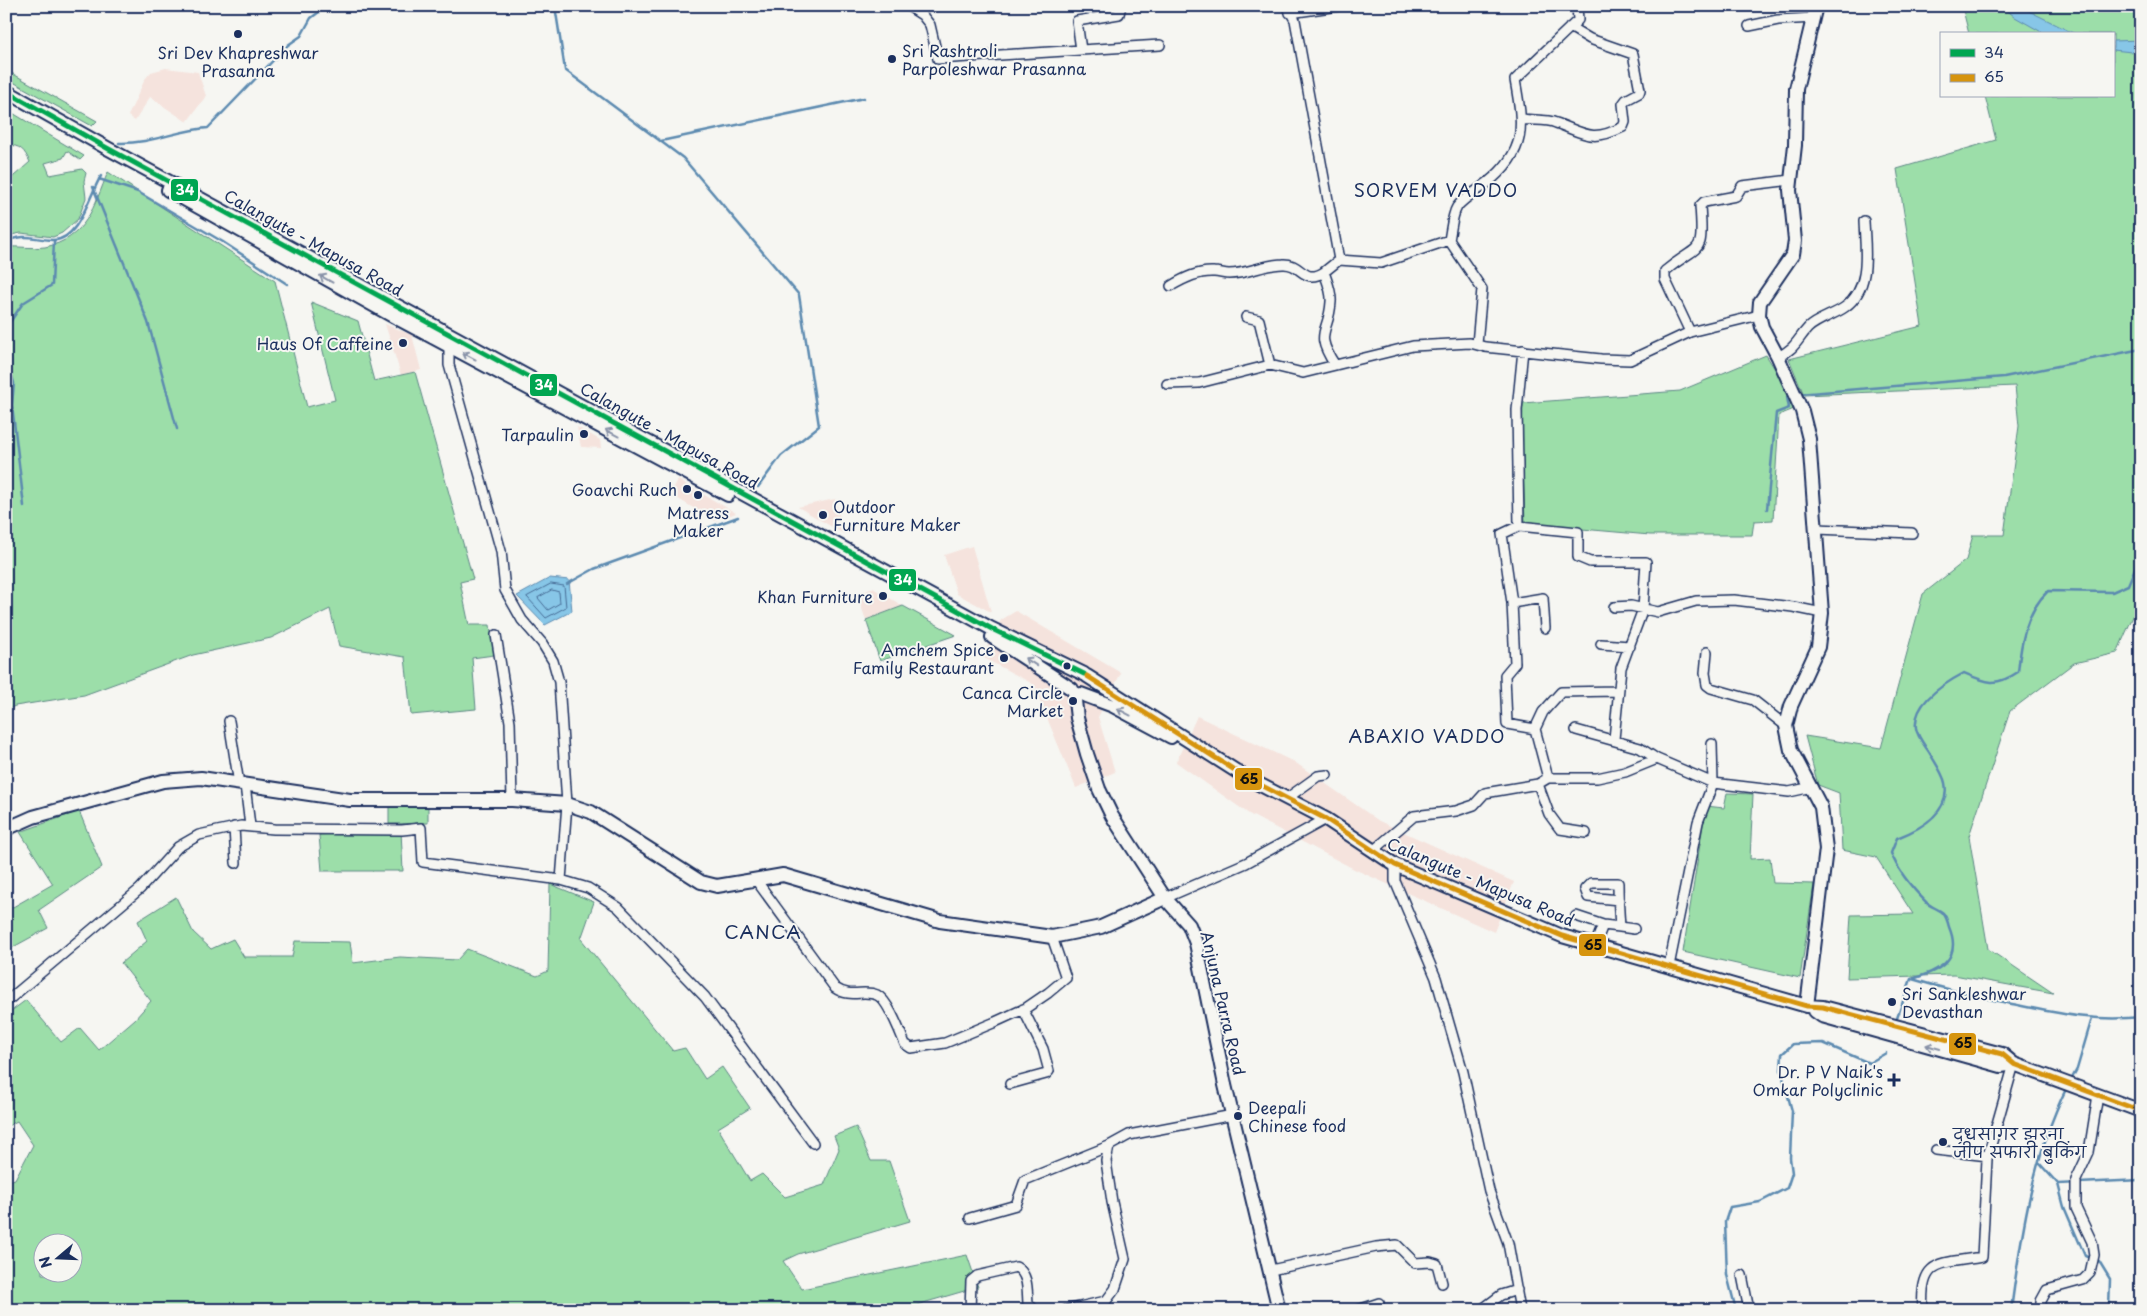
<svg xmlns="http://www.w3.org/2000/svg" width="2147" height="1316" font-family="'Playpen Sans','Playpen Sans Deva',sans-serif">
  <rect width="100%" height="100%" fill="#f6f6f2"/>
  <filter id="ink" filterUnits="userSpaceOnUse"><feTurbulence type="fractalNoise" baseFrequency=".02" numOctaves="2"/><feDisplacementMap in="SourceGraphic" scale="10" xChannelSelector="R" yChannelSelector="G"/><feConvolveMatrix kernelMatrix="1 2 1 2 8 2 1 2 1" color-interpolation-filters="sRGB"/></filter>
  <g filter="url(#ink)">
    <path fill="#f5e3dd" d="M 166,68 L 198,72 L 206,96 L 187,122 L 150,97 L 135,121 L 128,116 L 145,79 L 151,72 Z
      M 385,324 L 412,335 L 421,370 L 401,375 Z
      M 577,427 L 600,440 L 601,448 L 581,447 Z
      M 678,480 L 736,513 L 715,521 L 670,494 Z
      M 835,499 L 844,534 L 798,507 Z
      M 972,546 L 991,612 L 957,594 L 944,555 Z
      M 873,588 L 903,606 L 866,620 L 857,595 Z
      M 1016,611 L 1121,673 L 1098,717 L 1115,772 L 1076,788 L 1033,684 L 982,657 L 1001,620 Z
      M 1197,716 L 1296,763 L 1379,821 L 1514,882 L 1494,932 L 1354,869 L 1249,814 L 1176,762 Z
      M 2141,1060 L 2141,1102 L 2133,1100 Z"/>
    <path fill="#9cdea9" stroke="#5c8684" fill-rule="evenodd" d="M 1962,6 L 2141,6 L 2141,598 L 2117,653 L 2074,663 L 2010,711 L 1969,836 L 1988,949 L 2053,993 L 1954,975 L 1847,978 L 1851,915 L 1913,914 L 1876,857 L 1842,850 L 1839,793 L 1818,785 L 1805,736 L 1881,748 L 1923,594 L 1966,560 L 1973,535 L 2004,535 L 2019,426 L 2015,386 L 1804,395 L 1789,359 L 1922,326 L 1897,169 L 1996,140 L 1985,96 L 2113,96 L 2113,34 L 1969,34 Z
      M 6,70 L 97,121 L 92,126 L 6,78 Z
      M 6,109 L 84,156 L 80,160 L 67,151 L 63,158 L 45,163 L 50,175 L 82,169 L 86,173 L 84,181 L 86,198 L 78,219 L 62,233 L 53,237 L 21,233 L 6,236 L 6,183 L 30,162 C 24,150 21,145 6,145 Z
      M 108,172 L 275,281 L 307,407 L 335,400 L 311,302 L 358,321 L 374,381 L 415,372 L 473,579 L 460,582 L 469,625 L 490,625 L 494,655 L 472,658 L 476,709 L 411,715 L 405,657 L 339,646 L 330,609 L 271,638 L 193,655 L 84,695 L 15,706 L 6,710 L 6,247 C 19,246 32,249 45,247 C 86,239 94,206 108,172 Z
      M 1766,355 L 1784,383 L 1794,409 L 1779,415 L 1773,520 L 1754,521 L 1752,535 L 1650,535 L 1525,524 L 1522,432 L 1523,403 L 1680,391 Z
      M 903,606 L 956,635 L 880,661 L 866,620 Z
      M 1727,793 L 1753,794 L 1750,859 L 1770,858 L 1773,883 L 1814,884 L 1800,978 L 1683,952 L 1706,806 L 1724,808 Z
      M 389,806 L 428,806 L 428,823 L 389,824 Z
      M 79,811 L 102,867 L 39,910 L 48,928 L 6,951 L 6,911 L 53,884 L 20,832 Z
      M 401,831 L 403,871 L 322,871 L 319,835 Z
      M 550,884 L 594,902 L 581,939 L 673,1051 L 685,1048 L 705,1079 L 722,1067 L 750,1108 L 718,1128 L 750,1181 L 762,1174 L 785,1197 L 824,1185 L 839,1149 L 834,1136 L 856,1127 L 871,1161 L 889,1161 L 910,1221 L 798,1254 L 783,1261 L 802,1289 L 967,1255 L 978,1287 L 899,1310 L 6,1310 L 6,1182 L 15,1179 L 33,1145 L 17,1121 L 6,1127 L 6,1015 L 26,1000 L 61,1042 L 80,1028 L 99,1050 L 135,1019 L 151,1001 L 121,963 L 147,941 L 138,921 L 176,897 L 193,932 L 211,949 L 233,939 L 244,957 L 292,957 L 295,941 L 350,942 L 353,963 L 400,957 L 457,960 L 467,949 L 537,976 L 548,971 ZM 42,1244 L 72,1244 L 72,1274 L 42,1274 Z"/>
    <path fill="#87c6e7" stroke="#5c8ab0" d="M 2002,6 L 2019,6 L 2075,34 L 2045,34 L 2015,17 Z
      M 2141,40 L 2141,53 L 2113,50 L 2113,41 Z
      M 550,578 L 569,580 L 572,611 L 545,625 L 517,596 Z"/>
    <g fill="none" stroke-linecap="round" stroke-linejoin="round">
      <path stroke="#466b95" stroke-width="1" d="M 551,584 L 564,586 L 566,607 L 546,618 L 527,597 Z
        M 552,590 L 559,592 L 560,603 L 548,610 L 538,598 Z"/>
      <path stroke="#5c8ab0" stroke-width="2.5" d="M 555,6 L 565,70 L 683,158 L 799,295 L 819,426 L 781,456 L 758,487
        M 661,141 L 864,98
        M 119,143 C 150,144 178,130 208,128 L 288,45 L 301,36 L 311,18 L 327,6
        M 99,179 L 138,192 L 223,242 L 287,284
        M 93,187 L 148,322 L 177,429
        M 6,241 C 28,233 31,239 52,240 C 79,242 90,193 101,176
        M 6,328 L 23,303 L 52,285 L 54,241
        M 6,357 L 14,383 L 12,405 L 24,506
        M 1798,394 L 2004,377 L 2141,349
        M 1767,509 L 1776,413 L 1789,408 L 1787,397 L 1791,396
        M 567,584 L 594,569 L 738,517
        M 1911,979 C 1938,972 1963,960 1949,927 C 1948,923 1946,916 1943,913 C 1939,909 1931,907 1927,903 C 1913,889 1898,871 1891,853 L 1897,838 C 1920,829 1951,813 1945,783 C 1943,773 1934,761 1929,752 C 1925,746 1917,736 1916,728 C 1913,703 1945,683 1964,673 C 1987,683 1996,687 2018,672 C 2021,642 2026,612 2048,591 L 2112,592 L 2128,585 L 2141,554
        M 1912,979 C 1945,989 1978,997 2012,1004 C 2058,1013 2093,1022 2141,1017
        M 1896,1021 L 1911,979
        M 2071,1080 L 2077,1069 L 2092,1018
        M 2040,1164 L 2058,1184 L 2064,1207 L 2085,1256 L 2090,1258
        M 2058,1184 L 2141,1180
        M 2095,1259 L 2099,1261 L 2110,1279 L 2109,1310
        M 1736,1310 L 1727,1275 L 1725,1222 L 1730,1207 L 1760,1202 L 1787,1188 L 1792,1173 L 1790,1158 L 1792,1111 L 1781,1070 L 1782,1054 L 1793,1044 L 1823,1043 L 1869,1063 L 1886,1053
        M 2011,1310 C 2021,1235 2033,1155 2067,1087"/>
      <defs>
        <path id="street" d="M 908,6 L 922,15 L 930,25 L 938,59 L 1081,50 L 1077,21 L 1119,14 L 1121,6
          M 1287,6 L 1295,20 L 1339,260 L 1324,272 C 1327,281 1332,292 1331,302 C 1329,334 1313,331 1335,365
          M 1290,13 L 1338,6
          M 1749,26 L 1778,20 L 1814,18
          M 1081,50 L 1160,45
          M 1522,119 C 1533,121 1546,119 1556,123 C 1584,133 1591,143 1623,127 L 1625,122 L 1623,104 L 1626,100 L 1639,93 L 1640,90 L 1633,54 L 1590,39 L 1570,27
          M 1339,260 L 1381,263 L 1449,240
          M 1171,286 C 1184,278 1198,271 1214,272 C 1219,272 1224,274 1229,274 C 1247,274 1265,264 1283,264 C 1302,263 1303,285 1324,272
          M 1246,317 L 1259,320 L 1270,365 L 1303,373 L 1413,346 L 1470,343 L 1485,347 L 1601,359 L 1630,360 L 1690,332 L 1759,315
          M 1690,332 L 1665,279 L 1665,271 C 1700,242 1704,258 1700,206 L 1704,202 L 1736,196 L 1742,186 L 1791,180
          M 449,342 L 449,365 L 501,551 L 505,590 L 522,620 L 542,643 L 553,661 L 559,682 L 567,804 L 561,880
          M 1477,344 L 1482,289 L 1449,240 C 1451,231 1452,215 1457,207 C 1463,198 1479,190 1487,183 C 1528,151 1523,125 1515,80 L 1578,20 L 1577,6
          M 1523,350 L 1517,410 L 1519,526 L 1502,534 L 1512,603 L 1515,663 L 1505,675 L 1507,724 L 1535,729 L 1548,778
          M 1778,357 C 1796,348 1796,341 1808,328 C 1817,319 1834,315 1845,307 C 1872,288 1865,249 1864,221
          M 1167,384 L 1199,383 L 1270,365
          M 1519,526 L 1578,532 L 1578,557 L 1590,562 L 1646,562 L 1643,609 L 1621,668 L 1614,739
          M 1817,529 L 1912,533
          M 1512,603 L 1543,598 L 1545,628
          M 1614,607 L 1631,606 L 1658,612 L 1696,601 L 1734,600 L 1793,607 L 1822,613
          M 496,635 L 510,722 L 512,800
          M 1601,644 L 1630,646
          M 1707,652 L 1705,673 L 1707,685 L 1711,688 L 1753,700 L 1786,726
          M 229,721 L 239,784
          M 1535,729 L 1543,712 L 1561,692 L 1617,691
          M 1576,730 L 1640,748 L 1657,759
          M 1538,784 L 1549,814 L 1560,829 L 1586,833
          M 245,785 L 250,826
          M 1286,799 L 1318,776 L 1327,775
          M 234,827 L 236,863
          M 1373,851 L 1414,816 L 1456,811 L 1474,805 L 1485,793 L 1538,784 L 1548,778 L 1597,778 L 1625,772 L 1657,759 L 1713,783 L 1789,792 L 1812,787
          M 1395,865 L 1395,881 L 1436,978 L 1463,1072 L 1489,1191 L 1508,1243 L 1520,1310
          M 756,880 L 835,988 C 851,999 863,989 877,995 C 888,1000 900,1032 905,1044 L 911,1048 L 945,1043 L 993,1023 L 1026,1008 L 1048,993 L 1066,978 L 1052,937
          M 1165,898 L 1246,863 L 1326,819
          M 1576,916 L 1603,925
          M 1620,927 L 1634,929
          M 1595,945 L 1603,925 L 1620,927 C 1619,913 1618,898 1618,883 L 1591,883 L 1585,889 L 1588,897 L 1619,900
          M 1669,966 L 1698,822 L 1713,783 L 1712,744
          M 6,1002 L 140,889 L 178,847 L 199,835 L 241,826 L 274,829 L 402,830 L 421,828 L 423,862 L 561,880 L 588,888 L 618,907 L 705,997 L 813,1143
          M 1010,1084 L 1046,1074 L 1049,1071 L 1043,1049 L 1023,1009
          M 1936,1150 L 1988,1156
          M 970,1218 L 1016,1205 L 1025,1180 L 1109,1146
          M 1271,1270 L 1376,1247 L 1397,1245 L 1415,1263 L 1430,1262 L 1437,1264 L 1442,1283
          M 1742,1275 L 1749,1310
          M 970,1310 L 971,1281 L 977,1276 L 1016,1267 C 1029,1274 1027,1291 1028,1304 L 1035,1310
          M 1066,1310 L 1106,1301 L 1115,1289 L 1125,1259 L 1112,1202 L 1106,1161 L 1109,1146 L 1129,1135 L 1233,1115
          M 1358,1310 L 1379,1303
          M 1481,1310 L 1501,1295 L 1517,1290
          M 1923,1310 C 1919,1258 1941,1264 1982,1257 L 1987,1159 L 2014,1064
          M 2041,1310 L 2041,1301 L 2047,1290 L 2083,1280 L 2090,1273 L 2094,1255 L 2092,1242 L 2076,1208 L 2076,1180 L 2089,1152 L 2098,1095"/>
        <path id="secondary" d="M 6,91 L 107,148 L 992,629 L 1084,674
          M 168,190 L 391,315 L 728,495
          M 992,637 L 1072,689
          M 1087,676 L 1247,778 L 1326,819 L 1395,865 L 1562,936 L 1807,1006 L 1823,1007 L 2002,1054 L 2014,1064 L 2141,1111
          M 1074,692 L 1077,718 L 1087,754 L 1099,789 L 1112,816 L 1165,898 L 1189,925 L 1196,943 L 1225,1085 L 1279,1310
          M 1081,694 L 1113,706 L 1171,737
          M 6,829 L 33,817 L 163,781 L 201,778 L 350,800 L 512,800 L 567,804 L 591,812 L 701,882 L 717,886 L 783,875 L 940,921 L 1052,937 L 1101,927 L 1165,898
          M 1807,1006 L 1826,849 L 1821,807 L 1791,750 L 1786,726 L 1791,706 L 1818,647 L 1822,613 L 1809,439 L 1802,411 L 1778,357 L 1762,327 L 1759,315 L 1760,302 L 1793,254 L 1795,241 L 1790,190 L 1795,145 L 1796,89 L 1816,6
          M 1815,1011 L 1822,1016 L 2001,1066 L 2014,1064"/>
      </defs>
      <use href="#street" stroke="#1b2f5e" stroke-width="12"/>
      <use href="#secondary" stroke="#1b2f5e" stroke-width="16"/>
      <use href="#street" stroke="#f6f6f2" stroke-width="9"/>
      <use href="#secondary" stroke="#f6f6f2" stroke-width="12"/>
      <defs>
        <path id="bus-1" d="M 6,91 L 107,148 L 992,629 L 1084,674"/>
        <path id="bus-2" d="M 1087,676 L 1247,778 L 1326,819 L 1395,865 L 1562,936 L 1807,1006 L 1823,1007 L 2002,1054 L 2014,1064 L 2141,1111"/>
      </defs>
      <use href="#bus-1" stroke="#f6f6f2" stroke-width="9"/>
      <use href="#bus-2" stroke="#f6f6f2" stroke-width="9"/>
      <use href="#bus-1" stroke="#00a651" stroke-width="5"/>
      <use href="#bus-2" stroke="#d6940e" stroke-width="5"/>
    </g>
    <defs><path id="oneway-shaft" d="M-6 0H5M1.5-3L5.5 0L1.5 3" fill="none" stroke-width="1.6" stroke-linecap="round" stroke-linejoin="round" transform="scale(1.25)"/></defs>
    <g stroke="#8892a8">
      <use href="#oneway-shaft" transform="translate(326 279) rotate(-151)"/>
      <use href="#oneway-shaft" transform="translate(469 356) rotate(-152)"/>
      <use href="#oneway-shaft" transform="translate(612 433) rotate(-152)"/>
      <use href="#oneway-shaft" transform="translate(1031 662) rotate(-147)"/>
      <use href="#oneway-shaft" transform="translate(1124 712) rotate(-152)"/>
      <use href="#oneway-shaft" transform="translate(1933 1047) rotate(-164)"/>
    </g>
  </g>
  <g fill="#1b2f5e" stroke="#f6f6f2" stroke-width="2">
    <circle cx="238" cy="34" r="5"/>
    <circle cx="892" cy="59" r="5"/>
    <circle cx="403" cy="343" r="5"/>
    <circle cx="584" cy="434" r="5"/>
    <circle cx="687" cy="489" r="5"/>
    <circle cx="698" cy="495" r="5"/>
    <circle cx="823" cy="515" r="5"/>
    <circle cx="883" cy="596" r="5"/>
    <circle cx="1004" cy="658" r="5"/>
    <circle cx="1067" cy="666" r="4.5"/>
    <circle cx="1073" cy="701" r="5"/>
    <circle cx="1892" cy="1002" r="5"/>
    <path d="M1891.5 1072.5h5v5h5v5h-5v5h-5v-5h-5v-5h5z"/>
    <circle cx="1238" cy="1116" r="5"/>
    <circle cx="1943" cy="1142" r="5"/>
  </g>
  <g text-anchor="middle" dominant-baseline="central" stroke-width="4" stroke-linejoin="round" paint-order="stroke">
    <g font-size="16" fill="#1b2f5e" stroke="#f6f6f2" text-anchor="end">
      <text x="902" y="50" text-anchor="start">Sri Rashtroli<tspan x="902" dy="18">Parpoleshwar Prasanna</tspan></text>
      <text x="238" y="52" text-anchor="middle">Sri Dev Khapreshwar<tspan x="238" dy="18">Prasanna</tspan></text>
      <text x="393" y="343">Haus Of Caffeine</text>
      <text x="574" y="434">Tarpaulin</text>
      <text x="677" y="489">Goavchi Ruch</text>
      <text x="833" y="506" text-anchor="start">Outdoor<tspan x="833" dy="18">Furniture Maker</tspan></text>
      <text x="698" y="512" text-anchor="middle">Matress<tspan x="698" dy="18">Maker</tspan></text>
      <text x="873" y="596">Khan Furniture</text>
      <text x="994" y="649">Amchem Spice<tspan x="994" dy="18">Family Restaurant</tspan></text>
      <text x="1063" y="692">Canca Circle<tspan x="1063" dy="18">Market</tspan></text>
      <text x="1902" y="993" text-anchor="start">Sri Sankleshwar<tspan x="1902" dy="18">Devasthan</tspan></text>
      <text x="1883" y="1071">Dr. P V Naik's<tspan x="1883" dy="18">Omkar Polyclinic</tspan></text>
      <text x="1248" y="1107" text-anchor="start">Deepali<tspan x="1248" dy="18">Chinese food</tspan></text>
      <text x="1953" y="1133" text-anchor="start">दूधसागर झरना<tspan x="1953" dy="18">जीप सफारी बुकिंग</tspan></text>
    </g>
    <g font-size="16" fill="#1b2f5e" stroke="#f6f6f2">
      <text transform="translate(314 242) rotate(29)">Calangute - Mapusa Road</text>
      <text transform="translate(670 435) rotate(29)">Calangute - Mapusa Road</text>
      <text transform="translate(1481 881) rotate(23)">Calangute - Mapusa Road</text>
      <text transform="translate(1224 1003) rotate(77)">Anjuna Parra Road</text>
    </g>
    <g font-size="18" letter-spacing="1" fill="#1b2f5e" stroke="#f6f6f2">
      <text x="1436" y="189">SORVEM VADDO</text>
      <text x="1427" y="735">ABAXIO VADDO</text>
    </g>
    <g font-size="19" letter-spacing="1" fill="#1b2f5e" stroke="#f6f6f2">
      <text x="763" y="931">CANCA</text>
    </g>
  </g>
  <g stroke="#f6f6f2" stroke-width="2">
    <rect x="170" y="178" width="29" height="24" rx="5" fill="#00a651"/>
    <rect x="529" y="373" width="29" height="24" rx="5" fill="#00a651"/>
    <rect x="888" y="568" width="29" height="24" rx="5" fill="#00a651"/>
    <rect x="1234" y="767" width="29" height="24" rx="5" fill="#d6940e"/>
    <rect x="1578" y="933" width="29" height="24" rx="5" fill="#d6940e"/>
    <rect x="1948" y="1032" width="29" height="24" rx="5" fill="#d6940e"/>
  </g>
  <g font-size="14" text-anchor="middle" font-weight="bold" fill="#fff">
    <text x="185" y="195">34</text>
    <text x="544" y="390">34</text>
    <text x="903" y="585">34</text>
  </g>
  <g font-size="14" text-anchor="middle" font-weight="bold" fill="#111">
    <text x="1249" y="784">65</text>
    <text x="1593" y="950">65</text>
    <text x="1963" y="1048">65</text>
  </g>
  <rect width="2147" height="1316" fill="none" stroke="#f6f6f2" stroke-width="25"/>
  <rect x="12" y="12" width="2122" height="1291" fill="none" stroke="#1b2f5e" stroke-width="2" filter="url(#ink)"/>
  <rect x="1940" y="32" width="175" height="65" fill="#f6f6f2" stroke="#9ea6b7"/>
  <rect x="1950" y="49" width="25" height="8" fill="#00a651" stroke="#9ea6b7"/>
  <text x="1984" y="58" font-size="15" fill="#1b2f5e">34</text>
  <rect x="1950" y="74" width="25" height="8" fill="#d6940e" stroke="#9ea6b7"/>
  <text x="1984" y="82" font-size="15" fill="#1b2f5e">65</text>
  <g transform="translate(58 1258) rotate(251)"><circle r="24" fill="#f6f6f2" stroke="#9ea6b7"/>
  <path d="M0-4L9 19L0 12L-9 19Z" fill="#1b2f5e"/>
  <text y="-8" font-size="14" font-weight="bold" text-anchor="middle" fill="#1b2f5e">N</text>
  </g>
</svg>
